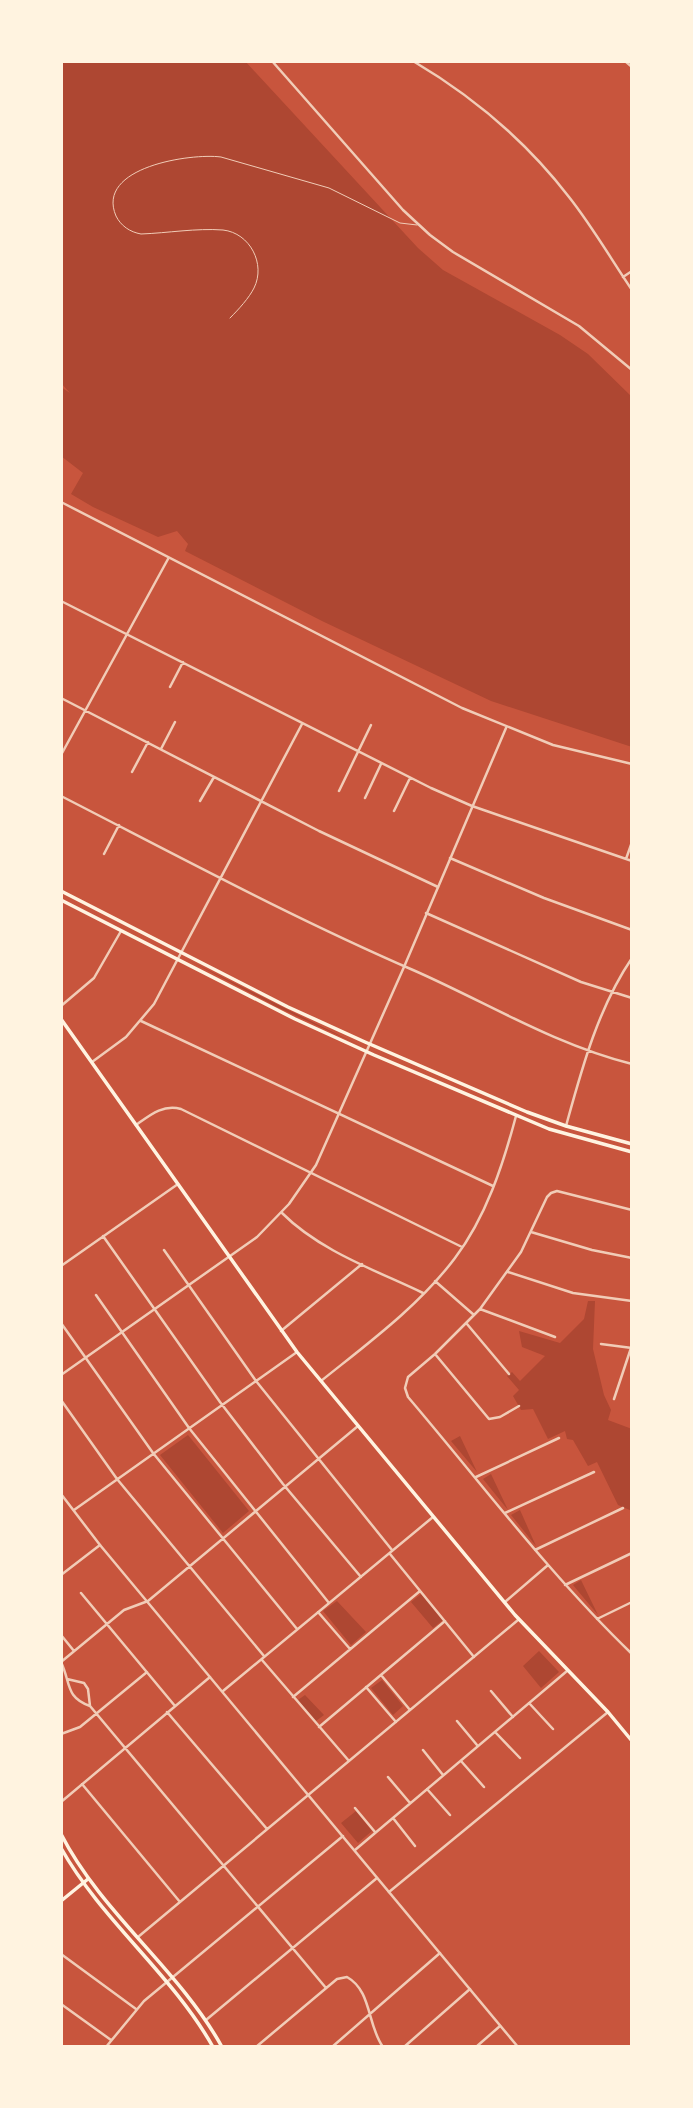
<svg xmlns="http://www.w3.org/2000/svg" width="693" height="2108" font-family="Ubuntu,sans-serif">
  <rect width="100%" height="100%" fill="#c8553d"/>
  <path fill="#ae4732" d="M 61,61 L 245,61 L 418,248 L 443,270 L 560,335 L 588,354 L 632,397 L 632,747 L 491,701 L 322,621 L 185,551 L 188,544 L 177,531 L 158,537 L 93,507 L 71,494 L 83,473 L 61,456 L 61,387 L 70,393 L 61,383 Z
    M 188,960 L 359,1045 L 277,1007 Z
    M 588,1301 L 595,1301 L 593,1349 L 604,1395 L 611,1410 L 608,1420 L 632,1429 L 632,1511 L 618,1505 L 597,1462 L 588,1466 L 573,1440 L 567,1439 L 565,1431 L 548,1439 L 533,1409 L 521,1410 L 513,1396 L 519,1390 L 507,1376 L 512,1372 L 520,1381 L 545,1356 L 522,1347 L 519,1331 L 560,1343 L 584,1319 Z
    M 188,1435 L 249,1511 L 223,1533 L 160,1455 Z
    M 460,1436 L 477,1472 L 451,1441 Z
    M 491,1474 L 508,1510 L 483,1479 Z
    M 520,1510 L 536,1546 L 511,1515 Z
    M 581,1580 L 598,1615 L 573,1585 Z
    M 421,1594 L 443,1620 L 433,1628 L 411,1602 Z
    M 337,1601 L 366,1632 L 351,1645 L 323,1611 Z
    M 539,1651 L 559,1672 L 541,1688 L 523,1666 Z
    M 382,1680 L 403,1706 L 393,1715 L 371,1688 Z
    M 305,1695 L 324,1715 L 316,1721 L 298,1700 Z
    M 356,1811 L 372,1831 L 358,1843 L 341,1823 Z"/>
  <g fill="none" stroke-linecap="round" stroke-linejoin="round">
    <path stroke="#f1ccb7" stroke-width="1" d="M 230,318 C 239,309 249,298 254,288 C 266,264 250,233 223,230 C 196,228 168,233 141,234 C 130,232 121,226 116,216 C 95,167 191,153 221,157 L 329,188 L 400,223 L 417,225"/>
    <path stroke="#f1ccb7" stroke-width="2.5" d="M 272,61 L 403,210 L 430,235 L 453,252 L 579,326 L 632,370
      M 413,61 C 474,97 526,141 569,197 C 592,226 611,259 632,290
      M 623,277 L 632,271
      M 61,601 L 431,788 L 472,806 L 632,861
      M 170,687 L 183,662
      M 61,698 L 319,831 L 438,887
      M 161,749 L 175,722
      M 61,755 L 168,559
      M 132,772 L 148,742
      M 339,791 L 371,725
      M 61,796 C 178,856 293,918 413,970 C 486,1002 553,1044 632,1064
      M 365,798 L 381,764
      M 200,801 L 214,777
      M 394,811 L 410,778
      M 104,854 L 119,825
      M 450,858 L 544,898 L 632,930
      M 626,859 L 632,842
      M 426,913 L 581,982 L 632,998
      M 61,1006 L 94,978 L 121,931
      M 141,1021 L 493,1186
      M 92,1062 L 126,1037 L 154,1004 L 302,724
      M 136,1125 C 150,1115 163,1104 181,1109 L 462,1247
      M 566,1126 C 582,1068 598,1008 632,958
      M 632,1210 L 557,1191 L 551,1193 L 547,1197 L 521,1252 L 480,1309 L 435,1354 L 408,1377 L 405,1388 L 408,1397 C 482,1484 550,1575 632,1654
      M 282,1213 C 320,1251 375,1270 423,1293
      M 531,1232 L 592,1250 L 632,1258
      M 103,1236 L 220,1402 L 283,1484 L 361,1577
      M 164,1250 L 256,1381 L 392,1550
      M 61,1266 L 178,1184
      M 508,1272 L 573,1293 L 632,1301
      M 435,1281 L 474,1315
      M 96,1295 L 189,1428 L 329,1603
      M 480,1309 L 555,1337
      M 61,1323 L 153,1453 L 297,1629
      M 467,1324 L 509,1374
      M 281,1331 L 362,1264
      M 601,1344 L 632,1348
      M 435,1354 L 489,1419 L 500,1417 L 519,1406
      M 321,1381 C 367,1344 419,1306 455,1258 C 486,1217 503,1165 516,1116
      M 614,1399 L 631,1348
      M 61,1400 L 117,1479 L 264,1656
      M 476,1477 L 559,1438
      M 74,1510 L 297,1352
      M 505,1513 L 594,1472
      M 535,1550 L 623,1508
      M 390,1554 L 474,1657
      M 61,1575 L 100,1545
      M 565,1585 L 632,1553
      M 81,1593 L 175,1706
      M 505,1602 L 548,1565
      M 318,1612 L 350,1649
      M 597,1619 L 632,1602
      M 61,1635 L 74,1651
      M 262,1660 L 349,1761
      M 61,1662 C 71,1683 65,1697 90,1706 L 326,1988
      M 61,1662 L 124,1610 L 148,1601 L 358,1426
      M 381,1675 L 410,1710
      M 67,1679 L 84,1683 L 88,1689 L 90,1706
      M 366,1687 L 396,1722
      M 223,1691 L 433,1517
      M 491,1691 L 513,1717
      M 293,1697 L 420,1591
      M 529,1703 L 553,1729
      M 167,1712 L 267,1829
      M 457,1721 L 477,1745
      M 319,1727 L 445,1621
      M 496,1733 L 520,1758
      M 61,1734 L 80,1727 L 147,1672
      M 423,1750 L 443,1775
      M 461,1761 L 484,1787
      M 388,1777 L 410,1803
      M 82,1784 L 180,1902
      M 427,1789 L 450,1815
      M 61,1802 L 210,1677
      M 355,1808 L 375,1832
      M 393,1818 L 415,1846
      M 355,1850 L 567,1671
      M 389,1892 L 608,1712
      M 138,1937 L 518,1620
      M 61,1954 L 136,2009
      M 61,2004 L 111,2040
      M 206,2020 L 377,1878
      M 106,2047 L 144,2001 L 343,1836
      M 256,2047 L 337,1979 L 347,1977 C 372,1991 367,2025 383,2047
      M 332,2047 L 440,1953
      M 404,2047 L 470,1989
      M 476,2047 L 500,2026"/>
    <path stroke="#f1ccb7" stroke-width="2.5" d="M 625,61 L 632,67
      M 61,502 L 462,708 L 553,745 L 632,764
      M 61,1375 L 257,1237 L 289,1204 L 316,1165 L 404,967 L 506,728
      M 61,1494 L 100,1545 L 518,2047"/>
    <path stroke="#fff3e0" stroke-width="3.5" d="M 61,1019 L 297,1352 L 515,1615 L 608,1712 L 632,1741
      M 61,1901 L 88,1879"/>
    <path stroke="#fff3e0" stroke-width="3.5" d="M 61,891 L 288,1007 L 365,1042 L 527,1112 L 566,1126 L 632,1144
      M 61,900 L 295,1019 L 374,1055 L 549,1129 L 632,1152
      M 61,1834 C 102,1914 179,1969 222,2047
      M 61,1848 C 102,1921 172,1974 213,2047"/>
  </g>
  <rect width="693" height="2108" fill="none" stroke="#fff3e0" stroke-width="126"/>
</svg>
